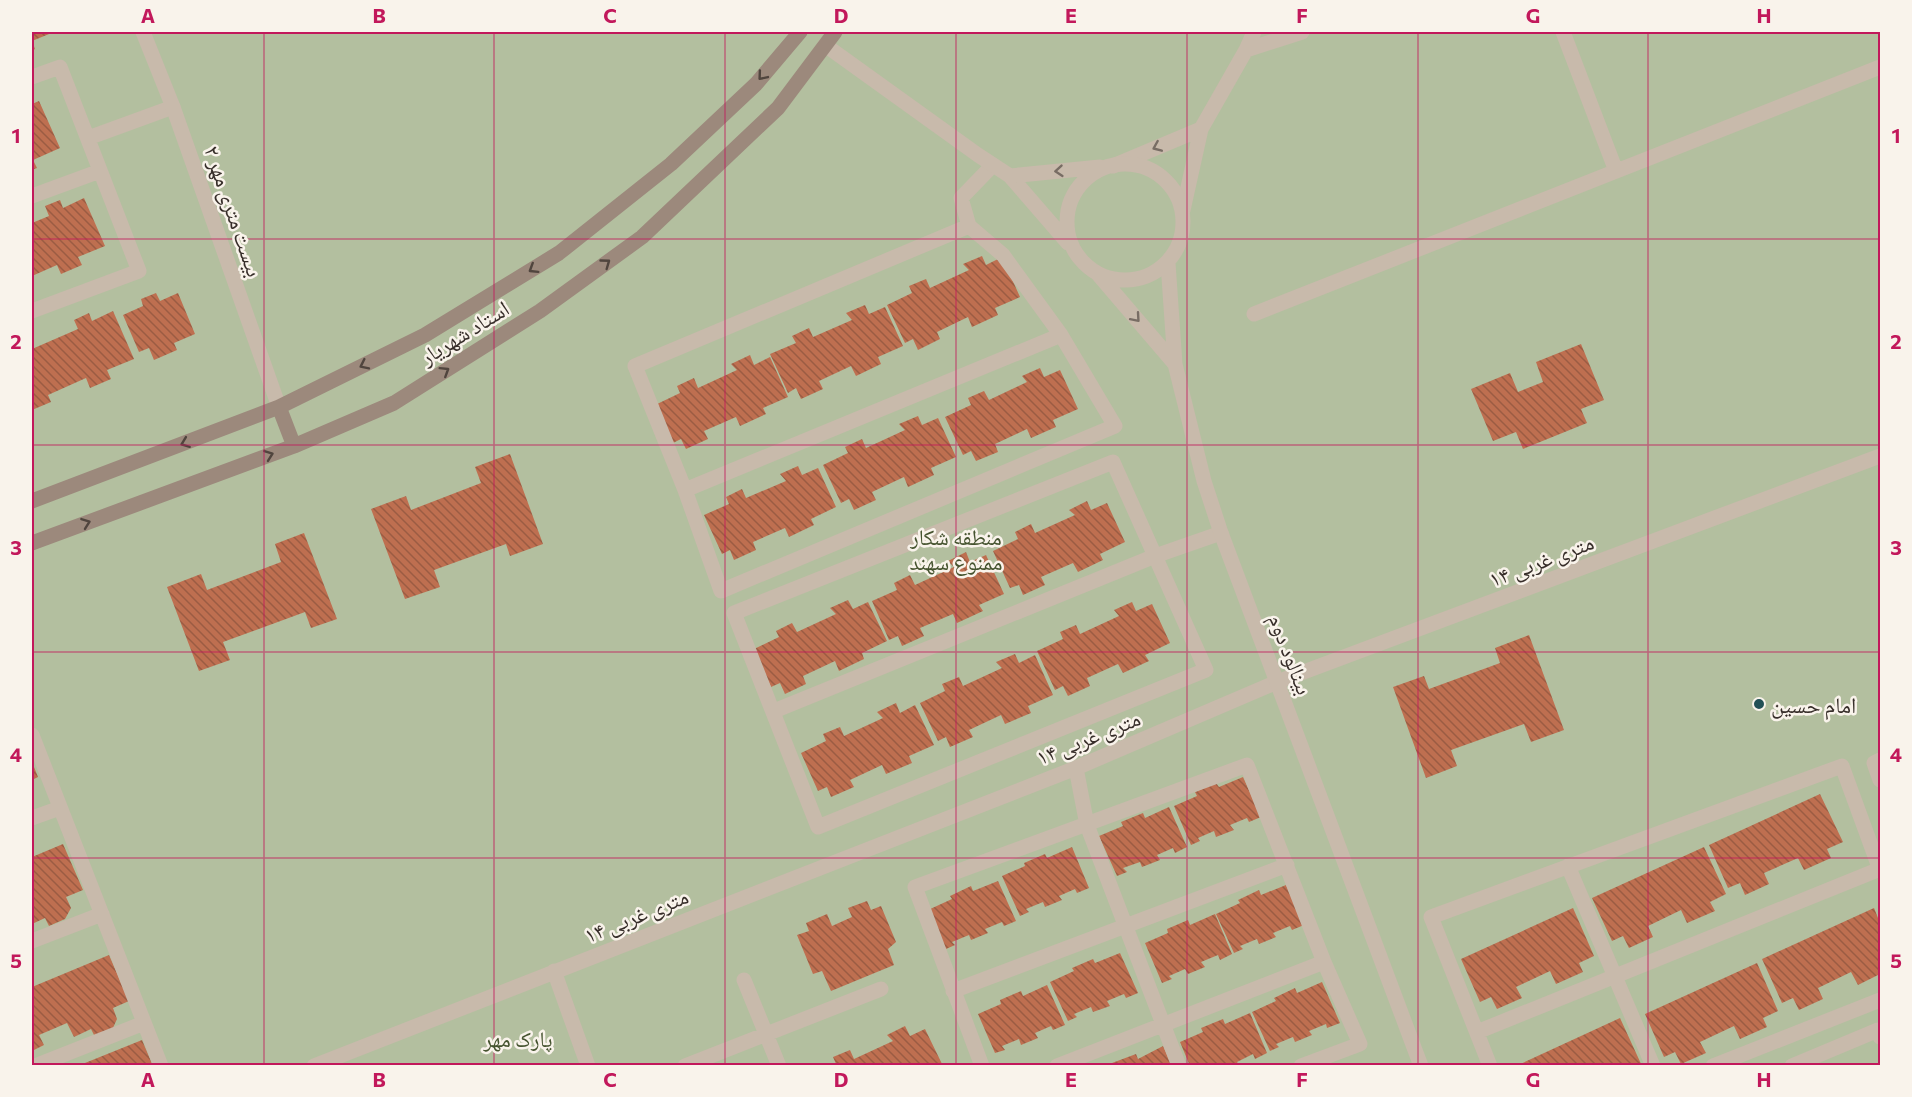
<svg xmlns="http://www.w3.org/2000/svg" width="1912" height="1097" font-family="Commissioner,'Noto Naskh Arabic',sans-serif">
  <defs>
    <pattern id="building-back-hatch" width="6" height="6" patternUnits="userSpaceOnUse" patternTransform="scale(1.5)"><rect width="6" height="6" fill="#be6f50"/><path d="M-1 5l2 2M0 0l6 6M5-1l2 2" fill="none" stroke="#9b5c43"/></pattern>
  </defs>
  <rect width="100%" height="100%" fill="#f1e9de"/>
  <path fill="#b3bf9f" d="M 32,32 L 1880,32 L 1880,1065 L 32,1065 Z"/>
  <path fill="url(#building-back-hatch)" d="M 32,32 L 54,32 L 32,41 L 35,49 L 32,51 Z
    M 39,101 L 60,148 L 33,160 L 37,168 L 32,170 L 32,104 Z
    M 84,198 L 105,246 L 78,257 L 82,265 L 61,274 L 57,265 L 32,276 L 32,223 L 49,216 L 45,206 L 60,200 L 63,208 Z
    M 982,256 L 986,265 L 1002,257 L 1020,297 L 995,308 L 998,315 L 972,327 L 968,317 L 937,332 L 940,339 L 918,350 L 913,339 L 905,343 L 887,305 L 912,293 L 909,286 L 926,279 L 930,288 L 969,270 L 963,264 Z
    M 156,293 L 160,301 L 178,293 L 195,334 L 174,343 L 177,350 L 154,360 L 149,348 L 139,352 L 123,315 L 143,306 L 141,299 Z
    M 865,305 L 869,314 L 885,307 L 903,346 L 878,357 L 881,364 L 856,376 L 851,366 L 819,381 L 823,389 L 801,399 L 796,388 L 788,393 L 770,354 L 796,343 L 792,336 L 809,328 L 813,337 L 852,320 L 846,313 Z
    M 113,311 L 134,359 L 107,370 L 111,379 L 90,388 L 86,378 L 48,395 L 51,402 L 32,410 L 32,349 L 78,329 L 74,320 L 89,313 L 92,321 Z
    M 1581,344 L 1604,400 L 1581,409 L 1587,423 L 1523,449 L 1516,432 L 1493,441 L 1471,389 L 1510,373 L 1518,392 L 1543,382 L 1536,362 Z
    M 750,355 L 754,365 L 770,357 L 788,397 L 763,408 L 766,414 L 740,426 L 736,417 L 704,431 L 708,439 L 686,449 L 681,439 L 673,443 L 655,405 L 680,393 L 677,386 L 694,378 L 698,388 L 737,370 L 731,364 Z
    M 1040,368 L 1044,377 L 1060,370 L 1078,409 L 1053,420 L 1056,427 L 1031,438 L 1027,429 L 995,444 L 998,452 L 976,461 L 971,451 L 963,455 L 945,417 L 971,405 L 968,398 L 984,391 L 989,400 L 1027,382 L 1022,376 Z
    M 918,416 L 922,425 L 938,418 L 956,457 L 931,468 L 934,475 L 908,487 L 904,477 L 872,492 L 876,500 L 854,510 L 849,499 L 841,503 L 823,465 L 848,453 L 845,447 L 862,439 L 866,448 L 905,430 L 899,424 Z
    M 510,454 L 543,544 L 510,556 L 506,544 L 434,570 L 440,587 L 405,599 L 371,509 L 406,496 L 411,510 L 481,483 L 475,467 Z
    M 798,466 L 802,475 L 818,468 L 836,507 L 811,519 L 814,525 L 789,537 L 785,528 L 753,542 L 756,550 L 734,560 L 730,550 L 722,554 L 704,515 L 729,504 L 726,497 L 742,489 L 746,498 L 786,481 L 780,474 Z
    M 1087,501 L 1091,510 L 1107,503 L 1125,542 L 1100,554 L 1103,560 L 1078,572 L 1073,563 L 1041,577 L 1045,585 L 1023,595 L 1019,585 L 1010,588 L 993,551 L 1018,539 L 1015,532 L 1031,524 L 1035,533 L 1075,515 L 1069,510 Z
    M 304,533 L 337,619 L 311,628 L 305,612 L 223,642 L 230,660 L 199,671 L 167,587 L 201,574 L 207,590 L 281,562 L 275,544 Z
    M 966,552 L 970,562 L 986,555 L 1004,594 L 979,605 L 983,611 L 957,623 L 953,614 L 920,628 L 924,636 L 902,646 L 898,636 L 889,640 L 872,601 L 897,590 L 894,583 L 910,575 L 915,585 L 954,567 L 948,561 Z
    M 848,600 L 853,609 L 868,602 L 887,641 L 862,653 L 864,659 L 839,671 L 835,661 L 803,676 L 806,684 L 785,694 L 780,683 L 771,687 L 754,649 L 779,637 L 776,631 L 792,623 L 797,632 L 836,614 L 830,608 Z
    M 1132,602 L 1136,611 L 1152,604 L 1170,643 L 1145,655 L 1149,661 L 1123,673 L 1118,664 L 1087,678 L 1090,686 L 1068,696 L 1063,686 L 1055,690 L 1037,651 L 1063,639 L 1060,632 L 1076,625 L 1080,634 L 1119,616 L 1114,610 Z
    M 1529,635 L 1564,730 L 1531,742 L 1524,724 L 1451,750 L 1457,766 L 1426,778 L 1393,687 L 1424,676 L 1429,689 L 1500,663 L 1495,648 Z
    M 1015,654 L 1019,663 L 1035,655 L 1053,695 L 1028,706 L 1031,713 L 1005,724 L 1001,715 L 969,730 L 973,737 L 950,747 L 946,737 L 938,741 L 920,703 L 945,691 L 942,684 L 959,677 L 963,686 L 1002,668 L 996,662 Z
    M 896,703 L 900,713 L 915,705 L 934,745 L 909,756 L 912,763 L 886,774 L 882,765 L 850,780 L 854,787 L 831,797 L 827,787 L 818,791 L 801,753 L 826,741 L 823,734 L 840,727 L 844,736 L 883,718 L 877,712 Z
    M 32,762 L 38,777 L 32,780 Z
    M 1243,777 L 1261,817 L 1249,822 L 1247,818 L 1230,825 L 1234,830 L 1216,837 L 1214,831 L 1198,838 L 1200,841 L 1191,845 L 1174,806 L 1197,796 L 1195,792 L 1216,783 L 1219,787 Z
    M 1820,794 L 1843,842 L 1827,849 L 1831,858 L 1804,870 L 1798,858 L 1764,873 L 1769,884 L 1745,895 L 1740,883 L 1728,888 L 1709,845 Z
    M 1169,807 L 1187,847 L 1175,853 L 1173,848 L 1157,855 L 1160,860 L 1142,867 L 1140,862 L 1123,868 L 1127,872 L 1117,876 L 1099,836 L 1123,826 L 1121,822 L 1143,813 L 1145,818 Z
    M 63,844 L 83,890 L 66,897 L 71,908 L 65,919 L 49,926 L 45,918 L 32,924 L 32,857 Z
    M 1072,847 L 1089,888 L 1077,893 L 1075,889 L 1059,896 L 1062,900 L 1045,907 L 1043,902 L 1026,909 L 1029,912 L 1020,916 L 1002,876 L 1025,866 L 1024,863 L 1045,854 L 1047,858 Z
    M 1704,847 L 1726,894 L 1710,902 L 1715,911 L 1687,923 L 1681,910 L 1648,926 L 1653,937 L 1629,948 L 1623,936 L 1612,941 L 1592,898 Z
    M 998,881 L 1016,921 L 1004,926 L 1002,922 L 985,929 L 988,933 L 971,940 L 969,935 L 952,942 L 955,945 L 946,949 L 928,910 L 952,899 L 950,896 L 971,886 L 973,891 Z
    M 1286,885 L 1304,925 L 1292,930 L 1290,926 L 1273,933 L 1276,937 L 1259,944 L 1257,939 L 1240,946 L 1243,949 L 1234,953 L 1216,914 L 1240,903 L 1238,900 L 1259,890 L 1261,895 Z
    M 867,901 L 871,910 L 881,906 L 896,942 L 888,949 L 894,965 L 831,991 L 822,971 L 813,974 L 797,935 L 809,931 L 806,923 L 827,914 L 832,926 L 852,917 L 848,908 Z
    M 1573,908 L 1594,956 L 1579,963 L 1583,972 L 1556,984 L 1550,971 L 1516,987 L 1522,998 L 1497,1009 L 1491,997 L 1480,1002 L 1461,959 Z
    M 1874,908 L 1880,923 L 1880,974 L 1858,985 L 1851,972 L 1818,988 L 1823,999 L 1799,1010 L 1793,998 L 1782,1003 L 1762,959 Z
    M 1215,914 L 1232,954 L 1220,960 L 1218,955 L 1201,962 L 1205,967 L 1188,974 L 1185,969 L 1169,976 L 1172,979 L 1162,983 L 1145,943 L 1168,933 L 1167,929 L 1188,920 L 1190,925 Z
    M 1120,953 L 1138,993 L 1126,998 L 1124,994 L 1107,1001 L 1110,1006 L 1093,1012 L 1091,1007 L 1074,1014 L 1077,1017 L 1068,1021 L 1050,982 L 1074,971 L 1072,968 L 1093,959 L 1095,963 Z
    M 109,955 L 129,1001 L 113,1008 L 117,1019 L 112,1030 L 95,1037 L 91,1029 L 74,1037 L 67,1023 L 39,1035 L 44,1045 L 32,1051 L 32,987 Z
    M 1757,963 L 1778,1011 L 1763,1018 L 1767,1027 L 1740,1039 L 1734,1026 L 1700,1042 L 1706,1053 L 1681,1064 L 1675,1052 L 1664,1057 L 1645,1014 Z
    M 1322,982 L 1340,1023 L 1327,1028 L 1326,1024 L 1309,1031 L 1312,1035 L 1295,1042 L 1293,1037 L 1276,1044 L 1279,1047 L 1270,1051 L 1252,1012 L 1276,1001 L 1274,998 L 1295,988 L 1297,993 Z
    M 1047,985 L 1065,1025 L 1053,1030 L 1051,1026 L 1035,1033 L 1038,1038 L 1021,1045 L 1019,1039 L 1002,1046 L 1005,1050 L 995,1053 L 978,1014 L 1001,1004 L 1000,1000 L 1021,991 L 1023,996 Z
    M 1250,1013 L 1267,1053 L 1255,1059 L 1253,1054 L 1237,1062 L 1240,1066 L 1190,1066 L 1180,1042 L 1203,1032 L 1201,1028 L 1223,1019 L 1225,1024 Z
    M 1620,1018 L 1642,1066 L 1516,1066 Z
    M 905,1026 L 910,1036 L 925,1029 L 943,1066 L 837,1066 L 833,1057 L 850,1050 L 854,1059 L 893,1041 L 887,1035 Z
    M 142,1040 L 153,1066 L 80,1066 L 80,1065 Z
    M 1163,1046 L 1172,1066 L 1114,1066 L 1112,1063 L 1136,1054 L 1138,1059 Z"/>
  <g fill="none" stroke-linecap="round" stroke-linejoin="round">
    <path stroke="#c8baab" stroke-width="15" d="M 1563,32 L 1616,171
      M 1246,50 L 1302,32
      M 32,77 L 60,67 L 139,271 L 32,311
      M 88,138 L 173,107
      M 1113,166 L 1201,129
      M 32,196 L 100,171
      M 1183,210 L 1201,129 L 1246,50 L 1254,32
      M 969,226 L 635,366 L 685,490 L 721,591 L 1115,426 L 1061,335 L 1003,255 L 969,226 L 961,198 L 993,165
      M 1254,314 L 1880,67
      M 1113,462 L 1206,670 L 818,827 L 734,613 Z
      M 685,490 L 1061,335
      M 774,711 L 1155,556 L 1221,533
      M 32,735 L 161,1066
      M 1880,760 L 1874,763 L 1880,780
      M 1076,768 L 1087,825 L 1179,1066
      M 32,818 L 60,808
      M 1568,866 L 1653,1066
      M 32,941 L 102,914
      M 554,971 L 588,1066
      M 744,980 L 779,1066
      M 953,991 L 1287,865
      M 1477,1032 L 1880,869
      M 35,1066 L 144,1023
      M 314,1066 L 1076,768 L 1277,682 L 1880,456
      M 685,1066 L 881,989
      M 982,1066 L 915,887 L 1247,765 L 1324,962 L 1360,1044 L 1301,1066
      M 1057,1066 L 1324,962
      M 1490,1066 L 1431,917 L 1842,766 L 1880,870
      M 1713,1066 L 1880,1000
      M 1792,1066 L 1878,1030 L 1880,1037"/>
    <path stroke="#c8baab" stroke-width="15" d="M 143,32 L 173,107 L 279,407
      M 825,45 L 978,155 L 1010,176 L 1068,243
      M1067 222a58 58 0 1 1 116 0a58 58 0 1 1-116 0Z
      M 1010,176 L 1100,167
      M 1168,263 L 1175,364
      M 1098,274 L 1175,364 L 1204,481 L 1221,533 L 1421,1066"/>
    <path stroke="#9c897c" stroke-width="15" d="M 279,407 L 294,446
      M 32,501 L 279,407 L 425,335 L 559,253 L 671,164 L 756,84 L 800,32
      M 32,543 L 294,446 L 394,403 L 540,311 L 642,237 L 778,108 L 835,32"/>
  </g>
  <defs><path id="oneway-chevron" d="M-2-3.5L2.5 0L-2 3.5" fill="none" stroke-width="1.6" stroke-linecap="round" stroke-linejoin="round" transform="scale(1.5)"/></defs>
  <g stroke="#50453e">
    <use href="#oneway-chevron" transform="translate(762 76) rotate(130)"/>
    <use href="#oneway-chevron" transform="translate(606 263) rotate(-36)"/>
    <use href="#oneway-chevron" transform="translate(533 269) rotate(148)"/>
    <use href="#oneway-chevron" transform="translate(364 365) rotate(154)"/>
    <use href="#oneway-chevron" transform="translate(445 371) rotate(-32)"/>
    <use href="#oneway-chevron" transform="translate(185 443) rotate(159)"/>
    <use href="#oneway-chevron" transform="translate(269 455) rotate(-20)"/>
    <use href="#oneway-chevron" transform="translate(86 523) rotate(-20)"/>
  </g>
  <g stroke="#786d64">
    <use href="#oneway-chevron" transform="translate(1157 147) rotate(157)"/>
    <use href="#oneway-chevron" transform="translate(1059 171) rotate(175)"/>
    <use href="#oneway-chevron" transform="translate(1136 318) rotate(49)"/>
  </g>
  <path fill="none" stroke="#c2185b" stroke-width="1.5" stroke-opacity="0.55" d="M 264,32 L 264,1066M 494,32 L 494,1066M 725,32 L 725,1066M 956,32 L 956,1066M 1187,32 L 1187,1066M 1418,32 L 1418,1066M 1648,32 L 1648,1066M 32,239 L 1880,239M 32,445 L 1880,445M 32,652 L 1880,652M 32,858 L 1880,858"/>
  <circle fill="#225056" stroke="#f9f3eb" stroke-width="2" cx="1759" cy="704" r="6"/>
  <g text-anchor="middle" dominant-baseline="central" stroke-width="5" stroke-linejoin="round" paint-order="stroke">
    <g font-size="22" fill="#372e2a" stroke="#f9f3eb">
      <text transform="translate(234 211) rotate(71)">بیست متری مهر ۲</text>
      <text transform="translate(464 332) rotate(-32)">استاد شهریار</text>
      <text transform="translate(1541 560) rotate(-21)">۱۴ متری غربی</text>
      <text transform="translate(1291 654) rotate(69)">بینالود دوم</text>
      <text transform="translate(1088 737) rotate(-22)">۱۴ متری غربی</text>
      <text transform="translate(636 915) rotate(-22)">۱۴ متری غربی</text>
    </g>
    <g font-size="22" fill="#45532f" stroke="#f9f3eb">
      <text x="956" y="536">منطقه شکار<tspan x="956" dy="25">ممنوع سهند</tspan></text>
      <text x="518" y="1038">پارک مهر</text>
    </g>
    <g font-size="22" fill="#372e2a" stroke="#f9f3eb" text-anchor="start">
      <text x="1771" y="704">امام حسین</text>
    </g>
  </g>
  <rect width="1912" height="1097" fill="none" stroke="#f9f3eb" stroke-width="66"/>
  <rect x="33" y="33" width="1846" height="1031" fill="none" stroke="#c2185b" stroke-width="2"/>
  <g font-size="20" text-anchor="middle" font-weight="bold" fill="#c2185b">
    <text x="148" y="23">A</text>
    <text x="379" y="23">B</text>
    <text x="610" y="23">C</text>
    <text x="841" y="23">D</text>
    <text x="1071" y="23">E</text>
    <text x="1302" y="23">F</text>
    <text x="1533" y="23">G</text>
    <text x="1764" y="23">H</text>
    <text x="16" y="143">1</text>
    <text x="1896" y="143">1</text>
    <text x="16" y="349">2</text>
    <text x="1896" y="349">2</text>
    <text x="16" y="555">3</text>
    <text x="1896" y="555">3</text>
    <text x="16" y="762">4</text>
    <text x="1896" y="762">4</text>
    <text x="16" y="968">5</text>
    <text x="1896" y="968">5</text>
    <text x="148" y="1087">A</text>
    <text x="379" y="1087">B</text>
    <text x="610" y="1087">C</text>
    <text x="841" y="1087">D</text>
    <text x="1071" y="1087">E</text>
    <text x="1302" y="1087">F</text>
    <text x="1533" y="1087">G</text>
    <text x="1764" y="1087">H</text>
  </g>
</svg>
